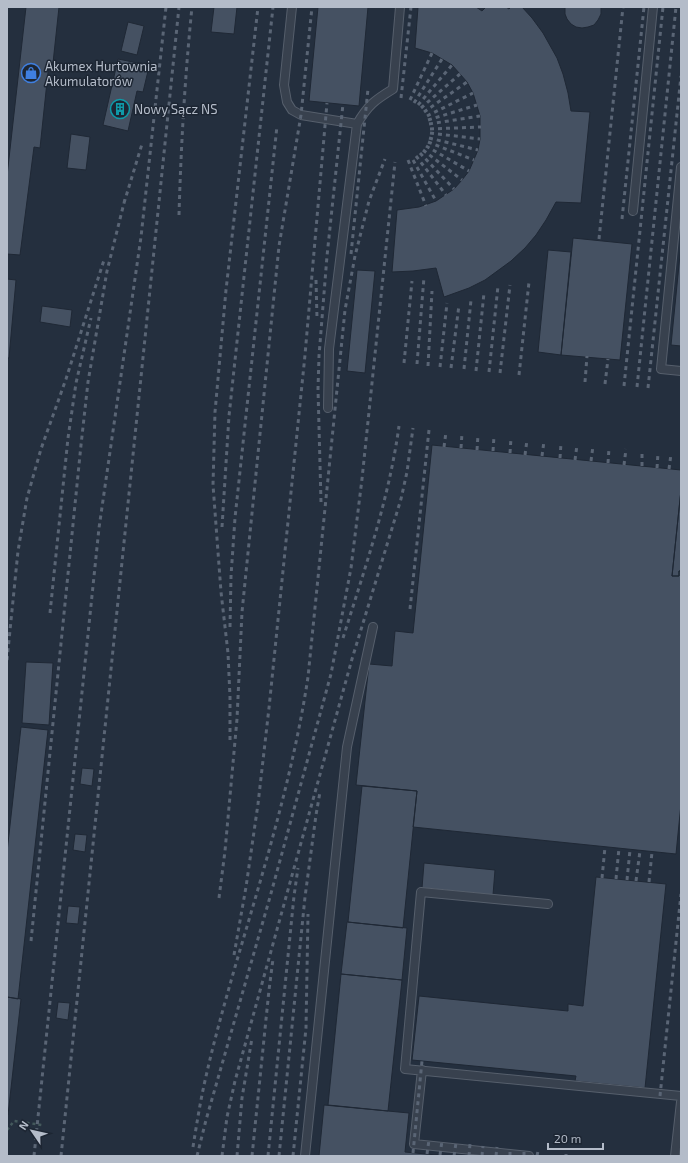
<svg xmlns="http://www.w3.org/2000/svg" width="688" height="1163" font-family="'Exo 2',sans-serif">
  <rect width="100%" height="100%" fill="#242f3e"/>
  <path fill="#455162" stroke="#1f2835" d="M 26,7 L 59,7 L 53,63 L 49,63 L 40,148 L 34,147 L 20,255 L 7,254 L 7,176 Z
    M 214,7 L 237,7 L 234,34 L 211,32 Z
    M 318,7 L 368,7 L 359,106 L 309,101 Z
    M 418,7 L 476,7 L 482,11 L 486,7 L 506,7 L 509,9 L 511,7 L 522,7 L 532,18 L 543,33 L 557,58 L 563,74 L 568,93 L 571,111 L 590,112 L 581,203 L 556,202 L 546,220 L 536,235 L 525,248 L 511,261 L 485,280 L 469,288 L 444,297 L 436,268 L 413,271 L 392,272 L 397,210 L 419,207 L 436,201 L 454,189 L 462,180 L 469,171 L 478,150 L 480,139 L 480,116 L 473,93 L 467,82 L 460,74 L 452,65 L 432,53 L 415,48 Z
    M 565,7 L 601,7 L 601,14 L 598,20 L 594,25 L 588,27 L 582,28 L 576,27 L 571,24 L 567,19 L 565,14 Z
    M 128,22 L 144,26 L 137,55 L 121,51 Z
    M 118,59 L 143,64 L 141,70 L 148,71 L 143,92 L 137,91 L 128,131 L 103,125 Z
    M 71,134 L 90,137 L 86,170 L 67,168 Z
    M 573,238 L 632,244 L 620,360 L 561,355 Z
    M 681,245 L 681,346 L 671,345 Z
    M 548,250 L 571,252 L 561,355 L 538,352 Z
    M 357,270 L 375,271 L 365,373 L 347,371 Z
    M 7,279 L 16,280 L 9,358 L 7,358 Z
    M 42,306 L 72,310 L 70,327 L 40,322 Z
    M 432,445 L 681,470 L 681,490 L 672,576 L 679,576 L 679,571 L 681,571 L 681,804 L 676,854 L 413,827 L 417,791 L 356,785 L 369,664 L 392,666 L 395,631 L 413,633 Z
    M 681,490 L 681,571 L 679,571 L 679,576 L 672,576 Z
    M 26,662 L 53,663 L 49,725 L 22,723 Z
    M 21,727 L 48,730 L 18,999 L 7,997 L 7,852 Z
    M 82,768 L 94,769 L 92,786 L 80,784 Z
    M 362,786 L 417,791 L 403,928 L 348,922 Z
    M 75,834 L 87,835 L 85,852 L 73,850 Z
    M 424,863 L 495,870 L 493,895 L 422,888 Z
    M 596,877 L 666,884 L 645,1088 L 575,1081 L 576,1076 L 412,1060 L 419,996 L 568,1011 L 568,1004 L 583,1006 Z
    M 68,906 L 80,907 L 78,924 L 66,923 Z
    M 347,922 L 407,928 L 402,980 L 341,974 Z
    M 341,974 L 402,980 L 388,1111 L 328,1105 Z
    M 7,997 L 21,999 L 8,1115 L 7,1115 Z
    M 58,1002 L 70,1003 L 68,1020 L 56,1018 Z
    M 324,1105 L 409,1113 L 405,1152 L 447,1156 L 319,1156 Z"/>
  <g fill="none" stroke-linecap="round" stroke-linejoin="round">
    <defs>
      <path id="service" d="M 292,7 L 284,85 L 287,102 L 292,110 L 301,115 L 357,124 L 329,349 L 328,408
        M 357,124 C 368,105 375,100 393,89 L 400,7
        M 681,167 L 661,369 L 681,371
        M 633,211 L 653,7
        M 548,904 L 421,892 L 405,1069 L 681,1096
        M 422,1070 L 414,1144 L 529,1156
        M 305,1156 L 347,747 L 373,627
        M 675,1156 L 681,1102"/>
    </defs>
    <use href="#service" stroke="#565f6c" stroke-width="10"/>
    <path stroke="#44595c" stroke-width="2.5" stroke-dasharray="3 3" stroke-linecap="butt" d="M 7,1130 L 14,1121 L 42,1125"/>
    <use href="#service" stroke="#38414e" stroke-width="8"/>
    <path stroke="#5a6575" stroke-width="3" stroke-dasharray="4 4" stroke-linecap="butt" d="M 401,98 L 411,7
      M 410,100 L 432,53
      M 414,103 L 442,59
      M 418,105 L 452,65
      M 421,108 L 460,74
      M 424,112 L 467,82
      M 427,116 L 473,93
      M 428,120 L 477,105
      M 429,124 L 480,116
      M 430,129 L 481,127
      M 430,133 L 480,139
      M 429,138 L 478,150
      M 428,142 L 474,160
      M 426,146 L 469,171
      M 423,150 L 462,180
      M 420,153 L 454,189
      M 416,156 L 446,195
      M 408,160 L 426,206
      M 413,160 L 436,201
      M 124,203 L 142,144
      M 179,215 C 181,145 185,76 192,7
      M 622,219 L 644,7
      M 599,239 L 623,7
      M 351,254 L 368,89
      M 316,280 L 317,318
      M 404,363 L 412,281
      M 417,364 L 424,277
      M 428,366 L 432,291
      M 440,367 L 447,303
      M 451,368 L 459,305
      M 464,369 L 471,300
      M 476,371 L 484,293
      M 489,372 L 498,286
      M 500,373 L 510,285
      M 519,375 L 529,282
      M 585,382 L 587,356
      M 605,384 L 608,359
      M 624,386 L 663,7
      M 637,387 L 676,7
      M 648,388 L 681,76
      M 444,447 L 446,432
      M 461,448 L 462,433
      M 477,450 L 478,435
      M 493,451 L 494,436
      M 510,453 L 511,438
      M 525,455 L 527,440
      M 542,456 L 544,441
      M 560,458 L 561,443
      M 575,460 L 577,445
      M 591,461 L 593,446
      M 608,463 L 609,448
      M 624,465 L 626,449
      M 642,466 L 642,451
      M 657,468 L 658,453
      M 669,469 L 671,454
      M 321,502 L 318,389 L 319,356 L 327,256 L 343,104
      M 222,527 L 229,416 L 273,7
      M 410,609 L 429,430
      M 50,613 L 68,438 L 76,383 L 91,318
      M 230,627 L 231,576 L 235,518 L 277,126
      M 343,638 C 365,568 389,499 399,426
      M 7,660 L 18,551 L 27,498 L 41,449 L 66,379 L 104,260
      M 230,740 L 230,697 L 228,653 L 221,592 L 213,485 L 215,412 L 226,290 L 258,7
      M 602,878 L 605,847
      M 616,879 L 619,848
      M 627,880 L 630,850
      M 636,881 L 640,851
      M 649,882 L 652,852
      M 219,898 L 225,851 L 237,719 L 242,612 L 279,246 L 301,115 L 312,7
      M 31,941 L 81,445 L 88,382 L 107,271 L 125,199
      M 234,955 L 246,887 L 258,804 L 269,708 L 305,355 L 327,103
      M 660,1096 L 681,894
      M 193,1147 C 197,1122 201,1097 207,1072 C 215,1037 225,1002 235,967 C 263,872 293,776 308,677 L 345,310 L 355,256 L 369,201 L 385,159
      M 413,1153 L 422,1061
      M 427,1154 L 429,1140
      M 440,1155 L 442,1141
      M 34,1156 L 99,528 L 141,237 L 166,7
      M 61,1156 L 179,7
      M 197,1156 L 206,1120 L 270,897 L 331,674 L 351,568 L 362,479 L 395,162
      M 222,1156 L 227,1117 L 235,1081 L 352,659 L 401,499 L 407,472 L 413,428
      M 237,1156 L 242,1098 L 252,1038
      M 252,1156 L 269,990 L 273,959
      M 268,1156 L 294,896 L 298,868
      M 279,1156 L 305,897 L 316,815 L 320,792
      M 293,1156 L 306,1028 L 308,914
      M 454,1156 L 456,1143
      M 469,1156 L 470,1144
      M 482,1156 L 483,1146
      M 496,1156 L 497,1147
      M 510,1156 L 510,1148
      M 524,1156 L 524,1150
      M 537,1156 L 538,1151
      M 566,1156 L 566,1154"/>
  </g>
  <defs>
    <symbol id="shop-ring" viewBox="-11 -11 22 22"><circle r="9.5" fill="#1d2633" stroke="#3f7fe0" stroke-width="1.5"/><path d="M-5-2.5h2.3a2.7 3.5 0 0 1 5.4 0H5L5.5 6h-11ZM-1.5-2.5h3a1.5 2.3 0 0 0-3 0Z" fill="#3f7fe0"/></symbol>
    <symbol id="building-ring" viewBox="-11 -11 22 22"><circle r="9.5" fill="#1d2633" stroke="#0f9aa8" stroke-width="1.5"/><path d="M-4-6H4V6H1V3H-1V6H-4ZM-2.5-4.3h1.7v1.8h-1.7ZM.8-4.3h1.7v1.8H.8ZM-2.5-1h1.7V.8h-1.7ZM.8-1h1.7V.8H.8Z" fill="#0f9aa8"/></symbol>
  </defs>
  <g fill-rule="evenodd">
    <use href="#shop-ring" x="20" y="62" width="22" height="22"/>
    <use href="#building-ring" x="109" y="98" width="22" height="22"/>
  </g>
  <g text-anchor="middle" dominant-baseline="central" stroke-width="3" stroke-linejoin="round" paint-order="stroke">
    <g font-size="13" fill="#b4bcc9" stroke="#1d2633" text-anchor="start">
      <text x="45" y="66">Akumex Hurtownia<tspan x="45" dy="15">Akumulatorów</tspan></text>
      <text x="134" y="109">Nowy Sącz NS</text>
    </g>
  </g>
  <rect width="688" height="1163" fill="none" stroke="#b4bcc9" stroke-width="16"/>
  <g transform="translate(32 1131) rotate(304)" stroke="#1d2633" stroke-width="3" paint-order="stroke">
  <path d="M0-3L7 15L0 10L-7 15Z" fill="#b4bcc9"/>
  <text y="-6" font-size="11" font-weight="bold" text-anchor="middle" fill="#b4bcc9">N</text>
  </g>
  <path d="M548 1143v6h55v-6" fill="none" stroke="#b4bcc9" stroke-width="2"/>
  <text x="554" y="1143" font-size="12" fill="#b4bcc9" stroke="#1d2633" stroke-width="3" paint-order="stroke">20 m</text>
</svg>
